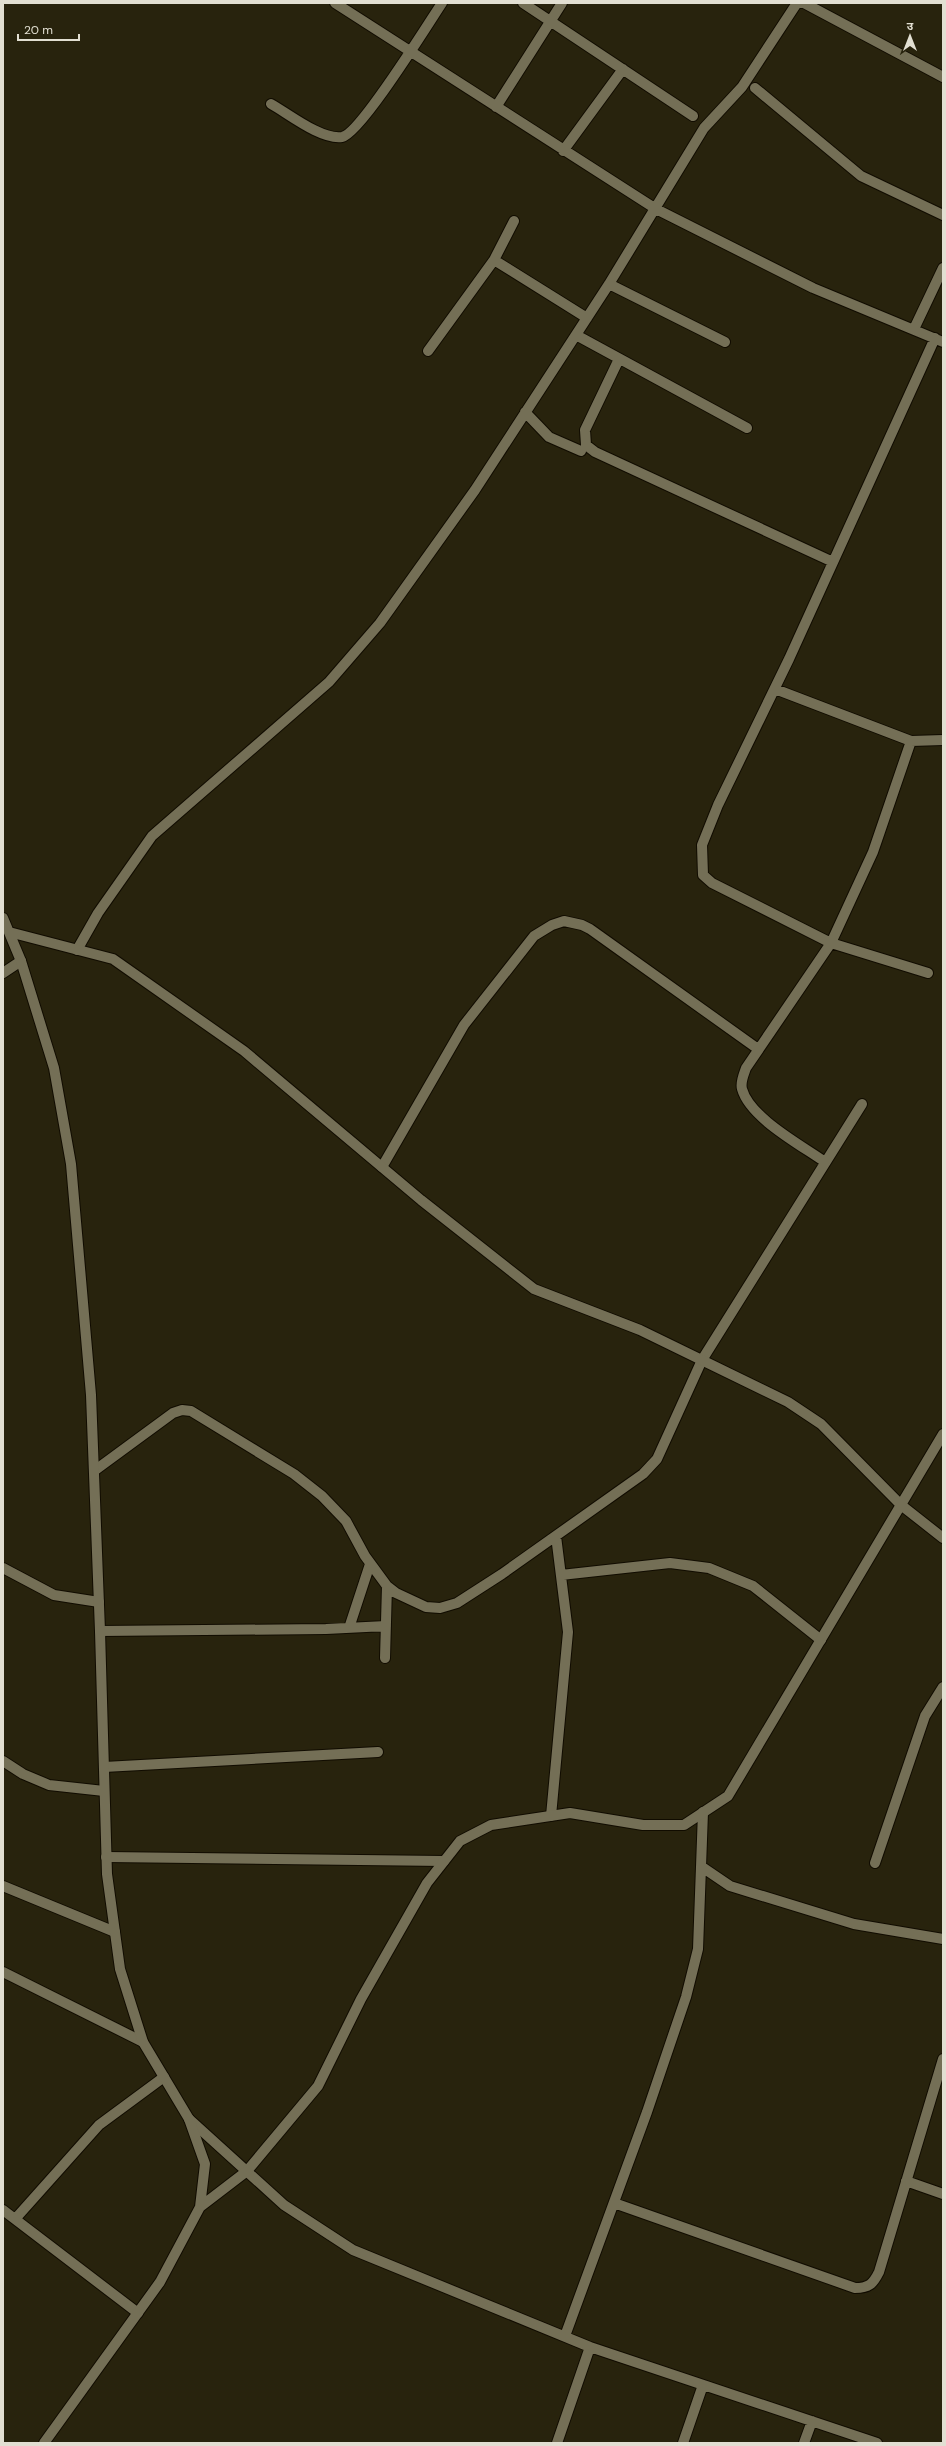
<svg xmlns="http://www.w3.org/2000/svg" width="946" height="2446" font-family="'DM Sans','Noto Sans Devanagari',sans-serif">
  <rect width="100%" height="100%" fill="#28230d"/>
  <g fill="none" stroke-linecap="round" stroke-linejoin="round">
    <defs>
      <path id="street" d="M 335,3 L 656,209 L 813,288 L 943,342
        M 523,3 L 693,116
        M 804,3 L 943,77
        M 755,88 L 861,176 L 943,215
        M 271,104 C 289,114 321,140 342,137 C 360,134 428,24 442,3
        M 496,107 L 562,3
        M 563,151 L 623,69
        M 494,260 L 587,318
        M 609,284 L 725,342
        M 914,329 L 943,268
        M 576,335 L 747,428
        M 428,351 L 494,260 L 514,221
        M 619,359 L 585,430 L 586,445 L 595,452 L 833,562
        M 525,412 L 549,437 L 581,451
        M 775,689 L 911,741 L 943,740
        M 77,950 L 98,913 L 152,836 L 329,682 L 380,623 L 475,490 L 609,284 L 704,128 L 742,87 L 797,3 L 805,3
        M 3,973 L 21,961
        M 928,973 L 831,943 L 712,883 L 703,875 L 702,845 L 718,805 L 789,659 L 935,338
        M 825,1162 C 801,1145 750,1118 742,1089 C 740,1082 744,1074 746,1068 L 831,943 L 873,852 L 911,741
        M 382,1167 L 464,1025 L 534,936 L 552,925 L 564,921 L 582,925 L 590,929 L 758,1049
        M 94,1471 L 173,1413 L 182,1410 L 191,1411 L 294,1474 L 322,1496 L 346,1521 L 365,1556 L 387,1586 L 396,1593 L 426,1607 L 440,1608 L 457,1603 L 502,1574 L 643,1474 L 657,1459 L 702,1360 L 862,1104
        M 3,1568 L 54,1595 L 99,1602
        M 561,1575 L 670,1563 L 709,1568 L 753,1586 L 821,1640
        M 349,1628 L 370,1564
        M 100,1631 L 326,1629 L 386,1626
        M 385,1658 L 387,1586
        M 3,1761 L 23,1774 L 49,1785 L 104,1791
        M 104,1767 L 378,1752
        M 551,1816 L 568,1632 L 556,1536
        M 106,1857 L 444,1861
        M 875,1863 L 925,1716 L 943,1687
        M 702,1867 L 730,1886 L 854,1924 L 943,1939
        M 3,1886 L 115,1932
        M 3,1972 L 143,2042
        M 189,2119 L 284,2205 L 353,2250 L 590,2347 L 877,2443
        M 906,2181 L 943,2194
        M 614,2203 L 855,2288 C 869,2288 873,2284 879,2272 L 943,2059
        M 3,2210 L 138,2313
        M 16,2218 L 99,2125 L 164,2077
        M 565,2336 L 647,2112 L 686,1997 L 698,1949 L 703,1812
        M 557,2443 L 590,2347
        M 683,2443 L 703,2385
        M 804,2443 L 812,2421"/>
      <path id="secondary" d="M 3,918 L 21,961 L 54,1068 L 71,1164 L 91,1395 L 100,1631 L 107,1874 L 120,1969 L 143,2042 L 189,2119 L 205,2164 L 200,2207 L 160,2282 L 44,2443
        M 9,932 L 113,959 L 244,1051 L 421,1200 L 534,1289 L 640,1330 L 788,1402 L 821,1424 L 901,1505 L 943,1538
        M 200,2207 L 247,2171 L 318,2086 L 361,1999 L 427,1883 L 460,1841 L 491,1825 L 570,1813 L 643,1825 L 684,1825 L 728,1796 L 943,1434"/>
    </defs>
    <use href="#street" stroke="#110c00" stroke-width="12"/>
    <use href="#secondary" stroke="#110c00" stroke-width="12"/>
    <use href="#street" stroke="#746f56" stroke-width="10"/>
    <use href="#secondary" stroke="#746f56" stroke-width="10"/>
  </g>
  <rect width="946" height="2446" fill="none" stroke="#e2dfd2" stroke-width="8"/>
  <g transform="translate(910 36)" stroke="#28230d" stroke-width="3" paint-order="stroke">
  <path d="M0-3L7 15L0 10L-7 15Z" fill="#e2dfd2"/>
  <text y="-6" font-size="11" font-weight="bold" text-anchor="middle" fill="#e2dfd2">उ</text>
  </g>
  <path d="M18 34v6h61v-6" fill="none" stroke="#e2dfd2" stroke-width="2"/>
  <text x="24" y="34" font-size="12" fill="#e2dfd2" stroke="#28230d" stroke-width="3" paint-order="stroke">20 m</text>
</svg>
